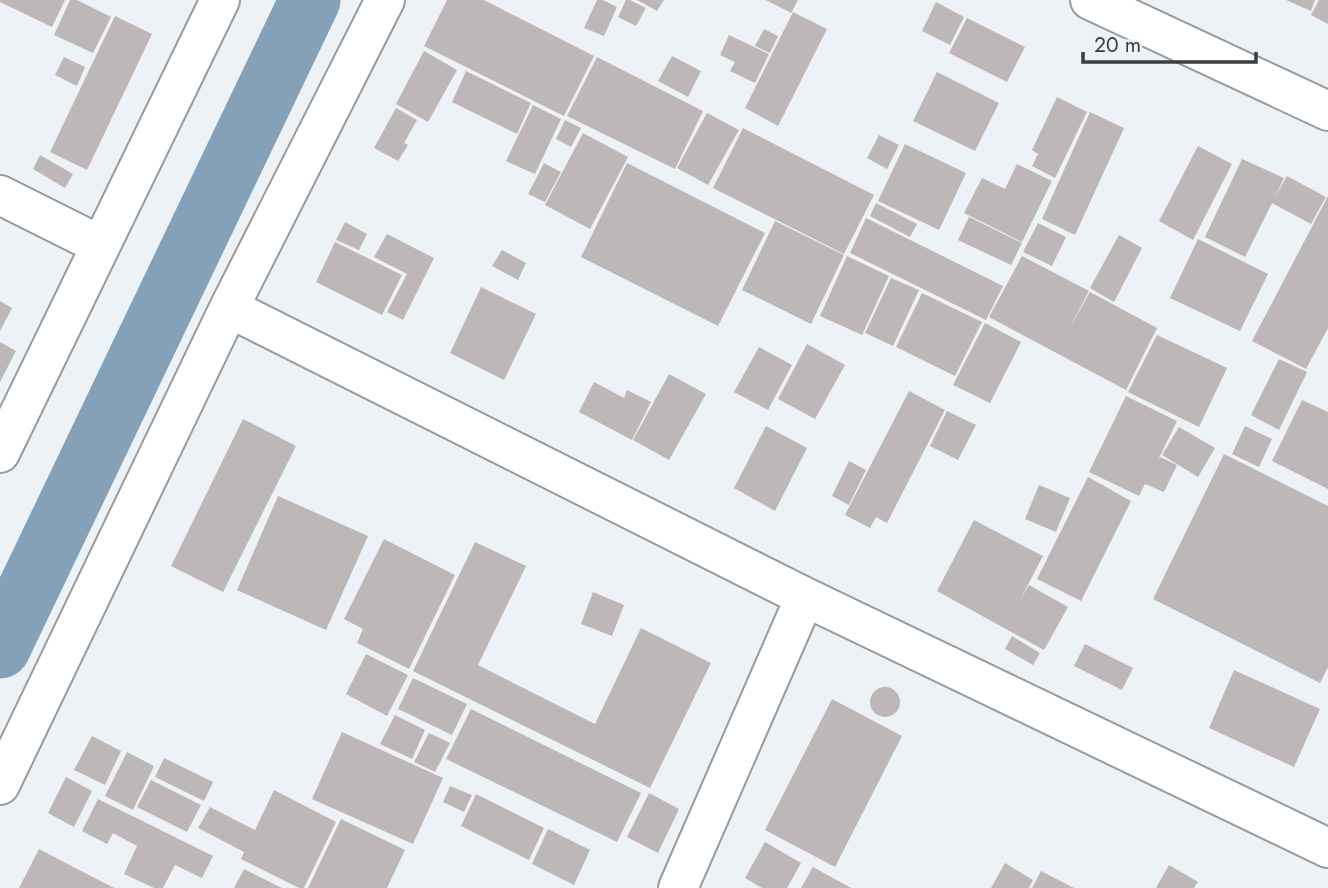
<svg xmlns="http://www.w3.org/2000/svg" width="1328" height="888" font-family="Jost,sans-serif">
  <rect width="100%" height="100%" fill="#edf2f6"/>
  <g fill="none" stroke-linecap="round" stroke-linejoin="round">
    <path stroke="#84a1b7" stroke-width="61" d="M 0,648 L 310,0"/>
  </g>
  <path fill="#beb7b7" d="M 0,0 L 65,0 L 52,27 L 0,2 Z
    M 70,0 L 77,0 L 111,17 L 93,53 L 54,35 Z
    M 447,0 L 484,0 L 594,56 L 564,116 L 424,46 Z
    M 597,0 L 603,0 L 617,7 L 604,36 L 584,28 Z
    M 626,0 L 630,0 L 646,8 L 636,26 L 618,17 Z
    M 637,0 L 664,0 L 657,11 Z
    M 766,0 L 798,0 L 791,13 Z
    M 1286,0 L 1315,0 L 1311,11 Z
    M 1319,0 L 1328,0 L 1328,24 L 1311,15 Z
    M 936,2 L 964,17 L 950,45 L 922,31 Z
    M 793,12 L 827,29 L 778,126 L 745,108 Z
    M 115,16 L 152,34 L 87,170 L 50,152 Z
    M 967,18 L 1025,47 L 1007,82 L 949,53 Z
    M 764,29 L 778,36 L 770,53 L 755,46 Z
    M 729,35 L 769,54 L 755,83 L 730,71 L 735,62 L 720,55 Z
    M 424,51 L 457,70 L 428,122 L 396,104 Z
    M 672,56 L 701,71 L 688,97 L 658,81 Z
    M 64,57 L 85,67 L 77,86 L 55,75 Z
    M 597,57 L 703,111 L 675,169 L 567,116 Z
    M 466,71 L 531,103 L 517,134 L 452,102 Z
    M 937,72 L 999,103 L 975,151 L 913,121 Z
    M 1057,97 L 1087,112 L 1055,178 L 1032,166 L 1038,154 L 1032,150 Z
    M 533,105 L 561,119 L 535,174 L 506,161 Z
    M 396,108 L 417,120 L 404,143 L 408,145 L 398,161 L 374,148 Z
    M 1090,112 L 1124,128 L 1075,235 L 1042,219 Z
    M 707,113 L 739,130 L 708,185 L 677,168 Z
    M 565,120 L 581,128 L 571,147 L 556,139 Z
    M 743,128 L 874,195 L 844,254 L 713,188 Z
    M 583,133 L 628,157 L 590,229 L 545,205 Z
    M 879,135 L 899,145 L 887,169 L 867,158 Z
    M 905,144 L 966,173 L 939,230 L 878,201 Z
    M 1198,146 L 1232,164 L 1193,240 L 1159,221 Z
    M 40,155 L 73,174 L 65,188 L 33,169 Z
    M 1242,159 L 1284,178 L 1275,197 L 1287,176 L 1326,197 L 1311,224 L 1272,203 L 1245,257 L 1205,237 Z
    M 544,163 L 561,172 L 545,202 L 528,194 Z
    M 627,163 L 765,233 L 718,326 L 581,257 Z
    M 1017,164 L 1052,181 L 1022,242 L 964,213 L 982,178 L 1005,189 Z
    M 1328,196 L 1328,328 L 1306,369 L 1252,341 Z
    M 876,203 L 917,224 L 910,237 L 870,216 Z
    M 969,217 L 1022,243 L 1011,265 L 958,240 Z
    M 866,218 L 1003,286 L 986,320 L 850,253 Z
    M 775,221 L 844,255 L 811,324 L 742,290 Z
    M 345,222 L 367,234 L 359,250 L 336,240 Z
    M 1038,223 L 1066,237 L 1052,266 L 1023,252 Z
    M 387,234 L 434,258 L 403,320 L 387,312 L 407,274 L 374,257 Z
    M 1119,235 L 1142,248 L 1114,302 L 1090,288 Z
    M 1198,239 L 1268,274 L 1240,331 L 1170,298 Z
    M 335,242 L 402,275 L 382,315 L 316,282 Z
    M 502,250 L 526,263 L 518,280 L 492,266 Z
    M 847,256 L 889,276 L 862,335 L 820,316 Z
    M 1022,256 L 1089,291 L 1069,329 L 1090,292 L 1157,328 L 1126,390 L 989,317 Z
    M 891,278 L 919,290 L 893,346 L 865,333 Z
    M 481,287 L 536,314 L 504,380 L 450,353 Z
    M 922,293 L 982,322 L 955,376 L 896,347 Z
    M 0,301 L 12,308 L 0,331 Z
    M 985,323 L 1021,342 L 990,403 L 953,385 Z
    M 1157,335 L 1227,368 L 1199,427 L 1128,392 Z
    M 0,342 L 16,351 L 0,382 Z
    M 807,344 L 845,365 L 815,419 L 778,399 Z
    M 759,347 L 792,365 L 768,410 L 734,392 Z
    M 1279,359 L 1307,372 L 1279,430 L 1251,415 Z
    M 669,374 L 706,394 L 669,460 L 633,440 Z
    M 594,382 L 624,398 L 627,390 L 651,402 L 632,440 L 579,412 Z
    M 909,391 L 945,410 L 887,523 L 876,517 L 870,528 L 845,515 Z
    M 1126,396 L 1177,421 L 1158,460 L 1160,457 L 1177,465 L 1164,492 L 1145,484 L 1139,496 L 1089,472 Z
    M 1302,400 L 1328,412 L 1328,489 L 1272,461 Z
    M 947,411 L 976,425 L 958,460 L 930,446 Z
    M 243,419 L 296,446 L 223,592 L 171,566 Z
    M 766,426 L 807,448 L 775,511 L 734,488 Z
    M 1245,426 L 1272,439 L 1259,467 L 1232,454 Z
    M 1179,427 L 1215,448 L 1198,477 L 1162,455 Z
    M 1224,454 L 1328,506 L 1328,667 L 1320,683 L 1153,599 Z
    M 849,461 L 866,470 L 849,505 L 832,496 Z
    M 1088,477 L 1131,501 L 1081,601 L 1037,579 Z
    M 1039,485 L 1070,498 L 1056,532 L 1025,519 Z
    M 278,496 L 368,536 L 326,630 L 237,590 Z
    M 974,520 L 1043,556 L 1019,602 L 1029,585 L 1068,607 L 1044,650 L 937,591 Z
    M 384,539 L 455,575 L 409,669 L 357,643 L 363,629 L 344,619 Z
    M 475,542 L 526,566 L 478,665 L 595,724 L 641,628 L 711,663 L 650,788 L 413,671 Z
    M 593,592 L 624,605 L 612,636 L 581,624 Z
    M 1012,636 L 1040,653 L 1033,665 L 1005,649 Z
    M 1085,644 L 1133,668 L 1122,690 L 1074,666 Z
    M 366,654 L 408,675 L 387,716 L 346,694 Z
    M 1234,670 L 1320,709 L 1294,767 L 1209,728 Z
    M 413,678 L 467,704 L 452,735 L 398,709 Z
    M870 702a15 15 0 1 1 30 0a15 15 0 1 1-30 0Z
    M 832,699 L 902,736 L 835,867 L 765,830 Z
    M 471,709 L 641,793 L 617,842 L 446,759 Z
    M 395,715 L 425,730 L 412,759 L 380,744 Z
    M 342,732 L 443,778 L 413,844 L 312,799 Z
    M 429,733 L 450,743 L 435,772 L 414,762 Z
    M 92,736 L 121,751 L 105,785 L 74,770 Z
    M 127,752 L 154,766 L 133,810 L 105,796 Z
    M 164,758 L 213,782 L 204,801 L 155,777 Z
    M 66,777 L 92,791 L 74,827 L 48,813 Z
    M 151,780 L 201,805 L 187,832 L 137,807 Z
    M 450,786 L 472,795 L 464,812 L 443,802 Z
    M 274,790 L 336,822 L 304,888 L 299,888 L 241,859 L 244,852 L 198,828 L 210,807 L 255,830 Z
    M 649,793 L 679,809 L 658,853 L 627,837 Z
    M 476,794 L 544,828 L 529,860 L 461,826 Z
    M 98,799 L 213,856 L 202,878 L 175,865 L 163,888 L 154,888 L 124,874 L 137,846 L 113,833 L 107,844 L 82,831 Z
    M 341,819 L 405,850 L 387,888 L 308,888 Z
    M 548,829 L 590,850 L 574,885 L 532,864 Z
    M 765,842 L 801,863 L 787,888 L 762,888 L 745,878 Z
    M 39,849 L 114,888 L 19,888 Z
    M 1005,863 L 1033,880 L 1029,888 L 991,888 Z
    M 1169,865 L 1198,882 L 1194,888 L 1156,888 Z
    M 813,867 L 851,888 L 801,888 Z
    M 244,869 L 282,888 L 234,888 Z
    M 1041,871 L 1074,888 L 1032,888 Z"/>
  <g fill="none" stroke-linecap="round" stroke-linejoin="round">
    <defs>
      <path id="minor" d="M 1090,0 L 1328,111
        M 0,195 L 100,245
        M 229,308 L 805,597 L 1328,848
        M 0,453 L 220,0
        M 0,785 L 229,308 L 385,0
        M 678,888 L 805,597"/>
    </defs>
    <use href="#minor" stroke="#969b9f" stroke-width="42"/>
    <use href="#minor" stroke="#fff" stroke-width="38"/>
  </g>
  <path d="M1083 52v10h173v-10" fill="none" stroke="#3b3d3f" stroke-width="3.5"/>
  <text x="1094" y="52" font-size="21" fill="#3b3d3f" stroke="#edf2f6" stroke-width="5" paint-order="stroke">20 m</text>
</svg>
